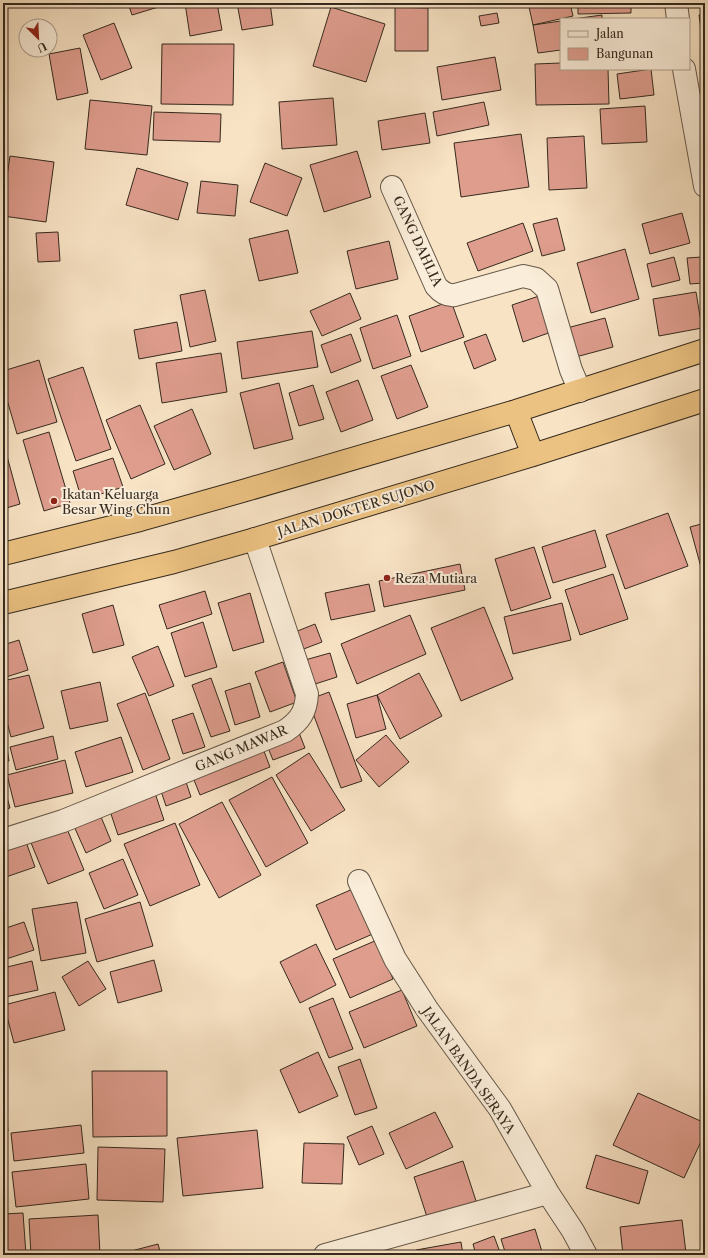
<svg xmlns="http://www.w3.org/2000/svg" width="708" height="1258" font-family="'Libre Caslon Text',serif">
  <rect width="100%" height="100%" fill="#f8e3c5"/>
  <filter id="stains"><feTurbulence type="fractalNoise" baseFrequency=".005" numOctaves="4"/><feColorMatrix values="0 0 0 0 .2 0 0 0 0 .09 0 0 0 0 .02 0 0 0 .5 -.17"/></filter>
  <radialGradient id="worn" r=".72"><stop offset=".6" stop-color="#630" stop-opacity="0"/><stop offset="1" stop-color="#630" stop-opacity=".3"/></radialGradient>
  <path fill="#df9d8e" stroke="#352a1e" d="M 128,3 L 165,3 L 165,5 L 132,15 Z
    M 185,3 L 217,3 L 222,30 L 190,36 Z
    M 237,3 L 270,3 L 273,25 L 242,30 Z
    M 545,3 L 570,3 L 573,16 L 533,25 L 529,7 Z
    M 578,3 L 631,3 L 631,13 L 578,14 Z
    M 331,7 L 385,24 L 366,82 L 313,66 Z
    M 395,7 L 428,8 L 428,51 L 395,51 Z
    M 497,13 L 499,23 L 481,26 L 479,16 Z
    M 705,14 L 705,43 L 703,44 L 699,15 Z
    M 602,15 L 602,19 L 573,19 Z
    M 561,21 L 561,50 L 538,53 L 533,25 Z
    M 114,23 L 132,68 L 101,80 L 83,35 Z
    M 162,44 L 234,44 L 233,105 L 161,104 Z
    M 80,48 L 88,93 L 57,100 L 49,54 Z
    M 495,57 L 501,90 L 442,100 L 437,67 Z
    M 561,63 L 561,69 L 608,69 L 609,104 L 536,105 L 535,64 Z
    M 651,69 L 654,95 L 620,99 L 617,74 Z
    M 333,98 L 337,145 L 282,149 L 279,102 Z
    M 90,100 L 152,106 L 147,155 L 85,149 Z
    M 484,102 L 489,125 L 437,136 L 433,112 Z
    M 645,106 L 647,142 L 602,144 L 600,109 Z
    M 154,112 L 221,114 L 220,142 L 153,140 Z
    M 425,113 L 430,143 L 382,150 L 378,121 Z
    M 521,134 L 529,187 L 461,197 L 454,143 Z
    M 584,136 L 587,188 L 549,190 L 547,138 Z
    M 357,151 L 371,197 L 324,212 L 310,165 Z
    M 10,156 L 54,162 L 46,222 L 3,216 L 3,204 Z
    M 265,163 L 302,178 L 287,216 L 250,202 Z
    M 137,168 L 188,183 L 178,220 L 126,205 Z
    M 201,181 L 238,185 L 235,216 L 197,213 Z
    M 682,213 L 690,243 L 650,254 L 642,224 Z
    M 557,218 L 565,250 L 542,256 L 533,224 Z
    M 523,223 L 533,251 L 478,271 L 467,243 Z
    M 288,230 L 298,273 L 259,281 L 249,239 Z
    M 58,232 L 60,261 L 38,262 L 36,233 Z
    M 389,241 L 398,279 L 356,289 L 347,251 Z
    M 625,249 L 639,299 L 591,313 L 577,263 Z
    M 674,257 L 680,280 L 652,287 L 647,264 Z
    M 701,257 L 703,283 L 690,284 L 687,258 Z
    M 205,290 L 216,341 L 190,347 L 180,295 Z
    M 696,292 L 702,328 L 659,336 L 653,299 Z
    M 350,293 L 361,319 L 322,336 L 310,311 Z
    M 545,294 L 557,330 L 523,342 L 512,305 Z
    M 451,301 L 464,337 L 421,352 L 409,316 Z
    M 397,315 L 411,356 L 373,369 L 360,328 Z
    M 605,318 L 613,347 L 572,358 L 563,329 Z
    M 177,322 L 182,351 L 139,359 L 134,330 Z
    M 312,331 L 318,367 L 242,379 L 237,342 Z
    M 351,334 L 361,361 L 331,373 L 321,345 Z
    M 486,334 L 496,360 L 474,369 L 464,342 Z
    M 221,353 L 227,392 L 162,403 L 156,363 Z
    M 39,360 L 57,422 L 17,434 L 3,386 L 3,371 Z
    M 411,365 L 428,407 L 397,419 L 381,376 Z
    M 83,367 L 111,449 L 76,461 L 48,379 Z
    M 358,380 L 373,420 L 341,432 L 326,392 Z
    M 279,383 L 293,439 L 254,449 L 240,393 Z
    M 313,385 L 324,419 L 299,426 L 289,393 Z
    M 140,405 L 165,464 L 131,479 L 106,420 Z
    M 192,409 L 211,454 L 174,470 L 154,426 Z
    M 49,432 L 70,503 L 44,511 L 23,440 Z
    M 7,456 L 20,504 L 3,509 L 3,457 Z
    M 113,458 L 123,487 L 82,500 L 73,471 Z
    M 668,513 L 688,566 L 625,589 L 606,535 Z
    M 705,523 L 705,582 L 690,527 Z
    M 595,530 L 606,567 L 553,583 L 542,547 Z
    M 534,547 L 551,598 L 511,611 L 495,559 Z
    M 460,564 L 465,590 L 384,607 L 379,581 Z
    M 613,574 L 628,619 L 580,635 L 565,590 Z
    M 369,584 L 375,611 L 331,620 L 325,593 Z
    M 205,591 L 212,614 L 167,629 L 159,605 Z
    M 250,593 L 264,642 L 233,651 L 218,603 Z
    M 562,603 L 571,640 L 513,654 L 504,617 Z
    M 113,605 L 124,645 L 93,653 L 82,614 Z
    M 484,607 L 513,679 L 461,701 L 431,628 Z
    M 410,615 L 426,654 L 357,684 L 341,644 Z
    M 203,622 L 217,667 L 185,677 L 171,633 Z
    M 315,624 L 322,642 L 301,650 L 295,632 Z
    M 19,640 L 28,670 L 3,678 L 3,645 Z
    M 158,646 L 174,686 L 149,696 L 132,657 Z
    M 330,653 L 337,677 L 312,685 L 305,660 Z
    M 283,662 L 297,702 L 270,712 L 255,672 Z
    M 419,673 L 442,716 L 400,739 L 377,695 Z
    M 29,675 L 44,728 L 11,737 L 3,707 L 3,681 Z
    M 211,678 L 230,731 L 211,737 L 192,685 Z
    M 100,682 L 108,721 L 70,729 L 61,691 Z
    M 250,683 L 260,717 L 235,725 L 225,691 Z
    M 329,692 L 362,781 L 341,788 L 308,700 Z
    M 145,693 L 170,759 L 143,770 L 117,704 Z
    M 377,695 L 386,729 L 356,738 L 347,704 Z
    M 193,713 L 205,747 L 183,754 L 172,720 Z
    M 3,729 L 4,729 L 9,761 L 3,761 Z
    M 298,730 L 305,748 L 273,760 L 266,743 Z
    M 386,735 L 409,762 L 379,787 L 356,760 Z
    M 53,736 L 58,759 L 16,770 L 10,747 Z
    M 121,737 L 133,772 L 86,787 L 75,752 Z
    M 262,746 L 270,767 L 200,795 L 192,775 Z
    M 309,753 L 345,810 L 311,831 L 276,775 Z
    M 65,760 L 73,793 L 15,807 L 7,775 Z
    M 184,776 L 191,797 L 166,806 L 159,785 Z
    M 272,777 L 308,843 L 266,867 L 229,800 Z
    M 3,783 L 10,808 L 3,810 Z
    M 155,793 L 164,820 L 118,835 L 109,808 Z
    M 222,802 L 261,875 L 219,898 L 179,824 Z
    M 99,812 L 111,841 L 86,853 L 73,824 Z
    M 175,823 L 200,885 L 150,906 L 124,844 Z
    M 65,824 L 84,870 L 48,884 L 29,838 Z
    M 25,839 L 35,867 L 3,878 L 3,847 Z
    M 123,859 L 138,895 L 104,909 L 89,873 Z
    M 355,888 L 375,933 L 336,950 L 316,905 Z
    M 77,902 L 86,953 L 41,961 L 32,909 Z
    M 140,902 L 153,946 L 97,962 L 85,919 Z
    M 24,922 L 34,950 L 3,960 L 3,929 Z
    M 377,940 L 393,979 L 350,998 L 333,959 Z
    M 316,944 L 336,985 L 300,1003 L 280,962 Z
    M 154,960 L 162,991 L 118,1003 L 110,972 Z
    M 32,961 L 38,990 L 5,997 L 3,989 L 3,968 Z
    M 88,961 L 106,989 L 79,1006 L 62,977 Z
    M 402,990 L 417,1026 L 364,1048 L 349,1012 Z
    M 55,992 L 65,1030 L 14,1043 L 4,1005 Z
    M 333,998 L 353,1049 L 329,1058 L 309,1008 Z
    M 318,1052 L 338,1096 L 299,1113 L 280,1070 Z
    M 360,1059 L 377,1108 L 355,1115 L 338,1067 Z
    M 92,1071 L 167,1071 L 167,1136 L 93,1137 Z
    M 3,1093 L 4,1093 L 8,1131 L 3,1131 Z
    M 638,1093 L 705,1123 L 705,1133 L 684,1178 L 613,1145 Z
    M 435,1112 L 453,1147 L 406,1169 L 389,1133 Z
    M 81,1125 L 84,1153 L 14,1161 L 11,1133 Z
    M 372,1126 L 384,1154 L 359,1165 L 347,1137 Z
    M 257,1130 L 263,1188 L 183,1196 L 177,1138 Z
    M 304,1143 L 344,1144 L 342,1184 L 302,1183 Z
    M 98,1147 L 165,1149 L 163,1202 L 97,1200 Z
    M 596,1155 L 648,1171 L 639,1204 L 586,1188 Z
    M 463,1161 L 478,1207 L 429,1223 L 414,1177 Z
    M 86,1164 L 89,1199 L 16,1207 L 12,1172 Z
    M 23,1213 L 26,1255 L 3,1255 L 3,1214 Z
    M 98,1215 L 100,1255 L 31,1255 L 29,1219 Z
    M 682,1220 L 686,1253 L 664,1255 L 623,1255 L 620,1227 Z
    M 535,1229 L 543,1255 L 506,1255 L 501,1239 Z
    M 494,1236 L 501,1255 L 476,1255 L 473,1244 Z
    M 461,1242 L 463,1255 L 417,1255 L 416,1250 Z
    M 158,1244 L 161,1255 L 116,1255 Z"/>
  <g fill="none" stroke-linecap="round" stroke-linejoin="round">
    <defs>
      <path id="minor" d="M 676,3 L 678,19
        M 684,69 L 705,186
        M 392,187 L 436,286 C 441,292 447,296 455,295 L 523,276 L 536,279 L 547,289 L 571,370 L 580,391
        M 3,840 L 63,821 L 285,731 C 300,721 306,712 307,694 L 255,539
        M 359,881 L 395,959 L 427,1009 L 500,1109 L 548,1193 L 573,1231 L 586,1255
        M 325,1255 L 548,1193"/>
      <path id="trunk" d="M 516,411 L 533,455
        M 3,554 L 140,520 L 246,490 L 516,411 L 705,350
        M 3,603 L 174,562 L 255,539 L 533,455 L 705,400"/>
    </defs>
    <use href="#minor" stroke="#665848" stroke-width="24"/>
    <use href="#trunk" stroke="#352a1e" stroke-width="24"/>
    <use href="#minor" stroke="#faedd9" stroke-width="22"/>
    <use href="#trunk" stroke="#ecc282" stroke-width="22"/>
  </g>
  <g fill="#8f2418" stroke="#faedd9" stroke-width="1.5">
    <circle cx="54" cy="501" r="4"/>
    <circle cx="387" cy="578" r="4"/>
  </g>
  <g text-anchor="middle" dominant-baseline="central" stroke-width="4" stroke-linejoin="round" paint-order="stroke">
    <g font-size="13" fill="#352a1e" stroke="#faedd9">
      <text transform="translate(418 241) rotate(65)">GANG DAHLIA</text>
      <text transform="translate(356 508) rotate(-17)">JALAN DOKTER SUJONO</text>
      <text transform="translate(241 748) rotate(-23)">GANG MAWAR</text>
      <text transform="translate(469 1070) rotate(55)">JALAN BANDA SERAYA</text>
    </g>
    <g font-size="13" fill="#352a1e" stroke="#faedd9" text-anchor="start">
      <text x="62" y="494">Ikatan Keluarga<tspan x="62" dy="15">Besar Wing Chun</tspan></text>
      <text x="395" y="578">Reza Mutiara</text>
    </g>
  </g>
  <rect width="708" height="1258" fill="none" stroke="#f8e3c5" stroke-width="16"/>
  <rect x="4" y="4" width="700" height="1250" fill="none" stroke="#352a1e" stroke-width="2"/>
  <rect x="8" y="8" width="692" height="1242" fill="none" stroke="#352a1e"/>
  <rect x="560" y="18" width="130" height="52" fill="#faedd9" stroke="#ab9f8e"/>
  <rect x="568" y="31" width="20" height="6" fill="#faedd9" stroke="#ab9f8e"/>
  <text x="596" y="38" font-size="12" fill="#352a1e">Jalan</text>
  <rect x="568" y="48" width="20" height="12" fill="#df9d8e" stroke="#ab9f8e"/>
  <text x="596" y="58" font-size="12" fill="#352a1e">Bangunan</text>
  <g transform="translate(38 38) rotate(156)"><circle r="19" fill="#faedd9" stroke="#ab9f8e"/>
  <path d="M0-3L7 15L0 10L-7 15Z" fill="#8f2418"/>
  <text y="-6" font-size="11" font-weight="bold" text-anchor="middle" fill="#352a1e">U</text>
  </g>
  <rect width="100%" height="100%" filter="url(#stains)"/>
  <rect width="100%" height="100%" fill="url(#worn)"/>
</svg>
